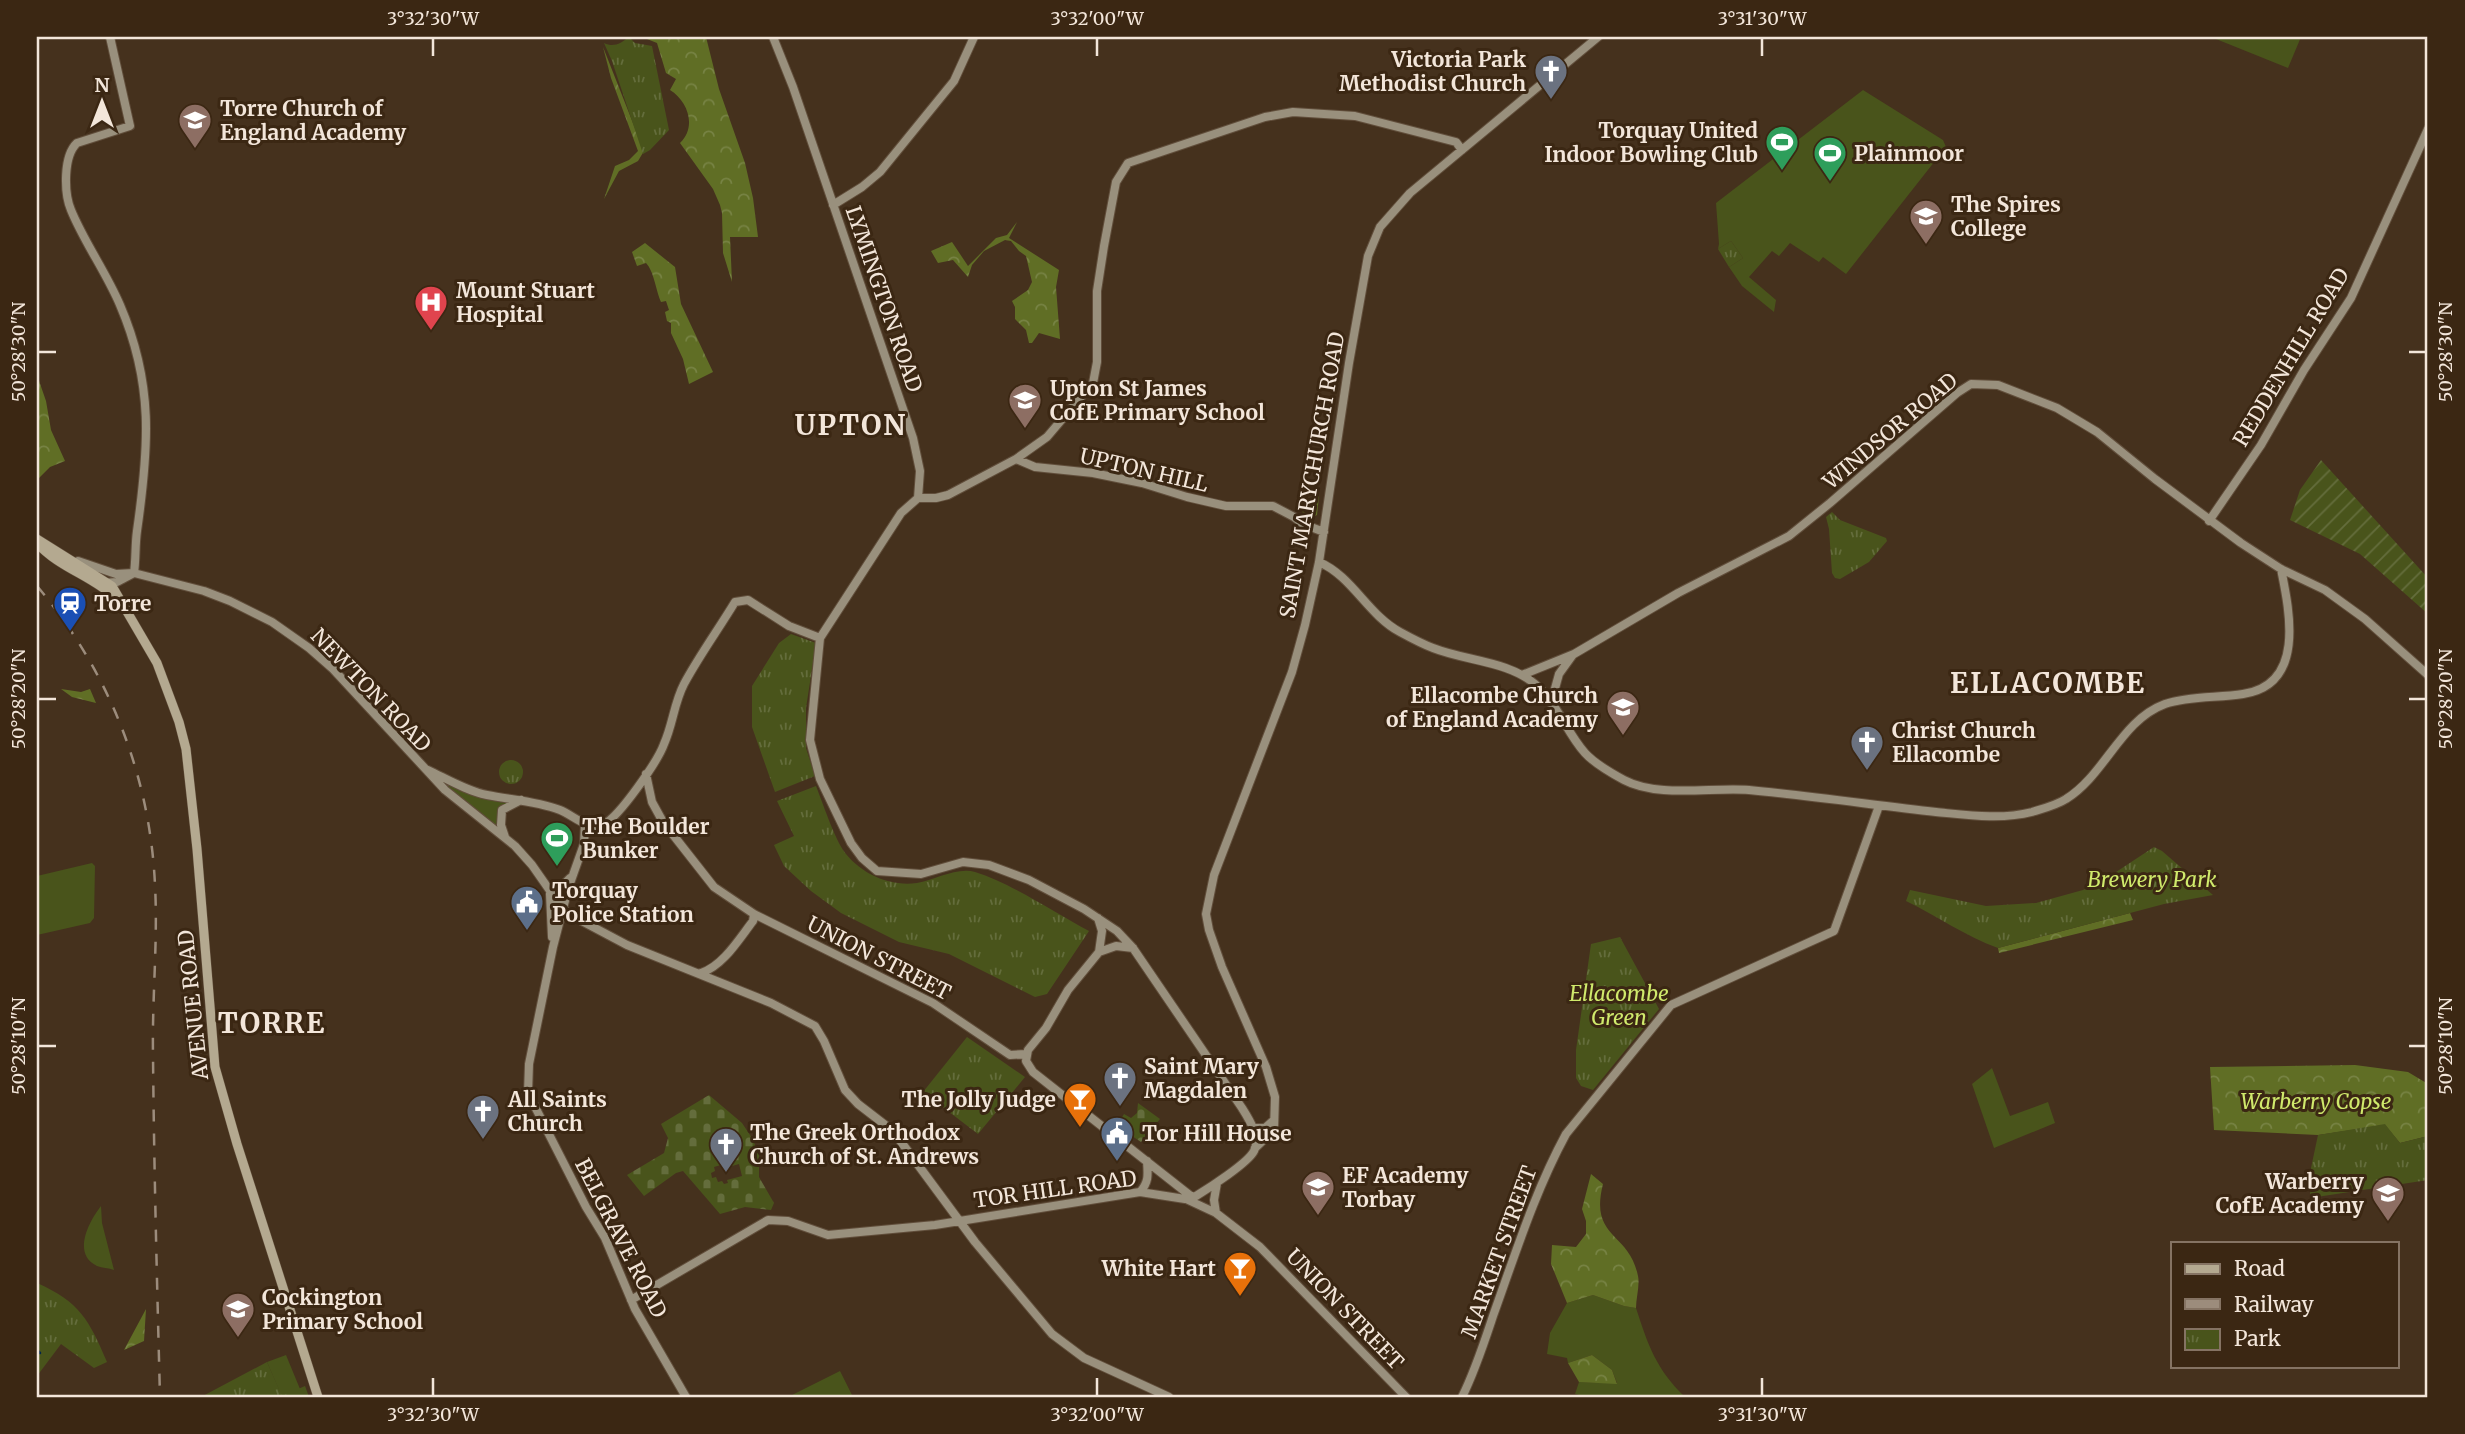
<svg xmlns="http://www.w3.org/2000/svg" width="2465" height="1434" font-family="Merriweather,serif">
  <defs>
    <pattern id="forest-crowns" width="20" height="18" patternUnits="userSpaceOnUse" patternTransform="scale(1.75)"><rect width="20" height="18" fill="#606e25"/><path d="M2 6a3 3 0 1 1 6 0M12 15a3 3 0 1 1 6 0" fill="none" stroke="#778344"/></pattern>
    <pattern id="cemetery-stones" width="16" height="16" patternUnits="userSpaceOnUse" patternTransform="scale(1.75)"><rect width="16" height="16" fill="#49541b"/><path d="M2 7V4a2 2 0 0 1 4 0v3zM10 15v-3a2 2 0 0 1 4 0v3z" fill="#646d3c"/></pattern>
    <pattern id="park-tufts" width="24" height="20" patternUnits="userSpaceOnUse" patternTransform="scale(1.75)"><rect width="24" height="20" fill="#49541b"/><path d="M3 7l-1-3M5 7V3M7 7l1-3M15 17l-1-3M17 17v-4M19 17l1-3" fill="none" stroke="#646d3c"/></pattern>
    <pattern id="garden-furrows" width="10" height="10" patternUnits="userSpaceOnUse" patternTransform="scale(1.75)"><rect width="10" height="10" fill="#49541b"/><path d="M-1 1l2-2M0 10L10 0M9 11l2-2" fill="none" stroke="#646d3c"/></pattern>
  </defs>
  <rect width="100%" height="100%" fill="#45311d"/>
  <path fill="#49541b" d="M 2211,37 L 2301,37 L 2288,68 Z
    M 1863,90 L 1943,140 L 1946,147 L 1846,274 L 1823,257 L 1819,262 L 1790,243 L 1779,256 L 1772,251 L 1749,277 L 1776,300 L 1774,312 L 1742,286 L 1729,267 L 1743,258 L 1731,241 L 1718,249 L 1719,244 L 1716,203 Z
    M 433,779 L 522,800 L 502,811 L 505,837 Z
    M 92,863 L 95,866 L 94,918 L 90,923 L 37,935 L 37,876 Z
    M 1992,1068 L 2010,1116 L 2048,1102 L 2055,1123 L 1994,1148 L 1972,1084 Z
    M 101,1206 L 102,1223 L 114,1270 C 109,1268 102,1268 97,1266 C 71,1254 90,1220 101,1206 Z
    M 1593,1295 L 1624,1306 L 1636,1308 C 1648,1345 1656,1369 1685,1397 L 1587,1397 L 1575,1394 L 1579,1382 L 1617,1383 L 1612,1370 L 1592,1355 L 1568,1363 L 1567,1358 L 1547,1354 L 1550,1333 L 1567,1303 Z
    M 286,1355 L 300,1389 L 282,1397 L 267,1362 Z
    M 840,1371 L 853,1397 L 789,1397 L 794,1394 Z"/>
  <path fill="url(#forest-crowns)" d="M 642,37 L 706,37 L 719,89 L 745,163 L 753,198 L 758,237 L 730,237 L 732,282 L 723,253 L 722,213 L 720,205 L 713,189 L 680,143 C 697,127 688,101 670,90 L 676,79 L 666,73 L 657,43 Z
    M 603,47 L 644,151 L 638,161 L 619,171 L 604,199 L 615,166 L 629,160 L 638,151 L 611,78 Z
    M 1017,222 L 1009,238 L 1059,270 L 1056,287 L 1060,339 L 1039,333 L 1032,343 L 1029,343 L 1026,330 L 1015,319 L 1015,307 L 1012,301 L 1028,290 L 1032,282 L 1026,256 L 1019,251 L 1011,241 L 1005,240 L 984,251 L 972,265 L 968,277 L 953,260 L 938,263 L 931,251 L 952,242 L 968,266 L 996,238 L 1007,235 Z
    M 645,243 L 675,267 L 681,304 L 713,372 L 689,384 L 683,359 L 671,333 L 671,323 L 667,321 L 665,312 L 669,310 L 666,301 L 661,302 C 656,291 654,271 646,263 L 637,266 L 632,252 Z
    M 37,375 L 46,401 L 51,430 L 65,461 L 50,467 L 37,480 Z
    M 1319,496 L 1317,515 L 1311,518 L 1303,513 L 1297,503 Z
    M 61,689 L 81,692 L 90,689 L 96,703 L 72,697 Z
    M 2130,913 L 2133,920 L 1999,953 L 1998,948 Z
    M 2355,1065 L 2408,1072 L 2428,1084 L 2428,1136 L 2400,1143 L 2385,1125 L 2318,1135 L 2214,1130 L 2210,1067 Z
    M 1591,1174 L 1603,1184 C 1589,1239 1629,1231 1638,1276 C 1640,1285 1636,1298 1636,1308 L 1624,1306 L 1593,1295 L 1567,1303 L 1551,1264 L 1552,1245 L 1576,1247 L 1586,1234 L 1586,1221 L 1582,1209 Z
    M 146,1309 L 144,1341 L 124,1350 Z
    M 1592,1355 L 1612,1370 L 1617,1384 L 1579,1382 L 1568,1363 Z"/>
  <path fill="url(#cemetery-stones)" fill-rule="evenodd" d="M 709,1095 L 742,1123 L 752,1138 L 759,1154 L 759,1177 L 774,1203 L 771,1210 L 745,1207 L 720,1214 L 683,1171 L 676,1173 L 644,1196 L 627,1175 L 664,1153 L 668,1138 L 661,1124 ZM 731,1162 L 732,1166 L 739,1164 L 742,1176 L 727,1180 L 728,1183 L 724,1184 L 722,1181 L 718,1182 L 716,1177 L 712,1178 L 711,1173 L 715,1171 L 714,1167 Z
    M 1138,1103 L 1160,1119 L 1141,1142 L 1117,1126 L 1124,1114 L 1131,1118 L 1137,1113 Z"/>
  <path fill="url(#park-tufts)" d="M 629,37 L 635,43 L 652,46 L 669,130 L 650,150 L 643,154 L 612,61 L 604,43 C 614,48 621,43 629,37 Z
    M 1731,241 L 1743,258 L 1729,267 L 1718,249 Z
    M 1832,512 L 1840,520 L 1886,538 L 1887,541 L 1869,562 L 1840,579 L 1835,578 L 1832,573 L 1829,529 L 1826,517 Z
    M 791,634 L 816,643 L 806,708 L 806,748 L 815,776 L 775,792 L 752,727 L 752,686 L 779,643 Z
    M499 772a12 12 0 1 1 24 0a12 12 0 1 1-24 0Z
    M 816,786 C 823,804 833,834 843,850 C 859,873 889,887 917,883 C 935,880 957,867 975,872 C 1011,883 1055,913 1089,931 L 1047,994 L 1035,997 L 949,954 L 899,942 L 841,913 L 811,891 L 784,866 L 774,845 L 794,836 L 777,801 Z
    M 2154,847 L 2162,851 L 2213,895 L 2164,904 L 1998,948 C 1965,936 1937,916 1906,901 L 1910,890 L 1986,906 L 2036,903 L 2083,890 L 2110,876 Z
    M 1620,937 L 1659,1009 L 1593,1090 L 1581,1086 L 1576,1078 L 1576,1050 L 1591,944 Z
    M 967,1037 L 1025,1077 L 978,1134 L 923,1092 Z
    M 2385,1124 L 2400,1143 L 2428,1136 L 2428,1180 L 2310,1198 L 2311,1168 L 2318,1135 Z
    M 37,1283 C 80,1302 89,1320 107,1362 L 94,1368 L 61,1344 L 37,1376 Z
    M 267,1362 L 282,1396 L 305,1386 L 309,1397 L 201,1397 Z"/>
  <path fill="url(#garden-furrows)" d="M 2321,460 L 2428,578 L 2428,614 L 2360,554 L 2290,520 L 2300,490 Z"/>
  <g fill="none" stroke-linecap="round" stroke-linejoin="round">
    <path stroke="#042649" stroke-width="2.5" d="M 37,1350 L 40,1353"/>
    <defs>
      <path id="secondary" d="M 110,37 L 130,126 L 77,143 C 63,156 64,193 71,210 C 84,242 106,272 120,305 C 154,384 149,447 137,531 C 135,545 136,559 134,573
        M 773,37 L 793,87 L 913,438 L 920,471 L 918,498
        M 833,205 L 862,187 L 880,172 L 954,81 L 974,37
        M 1016,459 L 1047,437 L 1093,383 L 1097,362 L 1097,291 L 1104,246 L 1116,182 L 1128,163 L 1265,117 L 1293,112 L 1355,116 L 1456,142 L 1462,150
        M 918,498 L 901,513 L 820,638 L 810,740 L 820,779 L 851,843 L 862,858 L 877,871 L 921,874 L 963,862 L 989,865 L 1029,880 L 1084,909 L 1117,931 L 1133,948 L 1242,1108 C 1249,1119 1261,1138 1254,1151 C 1248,1163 1209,1188 1196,1196 L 1192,1197 L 1033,1072 L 1026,1061 L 1028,1050 L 1046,1028 L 1068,990 L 1099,952 L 1102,931 L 1098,918
        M 918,498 L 936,498 L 948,495 L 1016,459 L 1035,467 L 1093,473 L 1142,483 L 1187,497 L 1226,506 L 1273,506 L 1294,517 L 1303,524 L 1324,532
        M 2209,521 L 2261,445 L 2304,370 L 2351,298 L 2428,129
        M 78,561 L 116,574 L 134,573 L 204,591 L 230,601 L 272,622 L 309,648 L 333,669 L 445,790 L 515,846 L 532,865 L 562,908 L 578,919 L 627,945 L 771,1003 L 815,1026 L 824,1041 L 845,1090 L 858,1104 L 893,1131 L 975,1242 L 1052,1334 L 1084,1358 L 1169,1397
        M 1319,562 C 1352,576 1368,615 1400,632 C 1411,638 1422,644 1433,648 C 1466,661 1508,661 1535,684 C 1557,702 1566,732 1585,753 C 1595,764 1611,773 1624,780 C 1658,798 1711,787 1749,790 C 1812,796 1874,805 1936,812 C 1967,815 2001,820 2032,812 C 2042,809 2057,805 2066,799 C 2105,775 2121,720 2165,704 C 2189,696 2218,698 2243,694 C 2305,685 2290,613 2281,569
        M 104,583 L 117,582 L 134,573
        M 1522,675 L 1574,654 L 1678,593 L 1789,536 L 1830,503 L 1957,393 L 1971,384 L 1998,385 L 2057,408 L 2097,432 L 2155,479 L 2241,543 L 2281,569 L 2325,590 L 2365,619 L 2428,675
        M 1551,703 L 1559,674 L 1572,656
        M 428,770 C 447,779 467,791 487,795 C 512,800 536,801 560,810 C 573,815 589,832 604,824 C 619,817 658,761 664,744 C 673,724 674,703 684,684 C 699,656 718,630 735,602 L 748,600 L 789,626 L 820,638
        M 646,774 L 652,802 L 663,822 L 714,887 L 754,914 L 933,1003 L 1010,1055 L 1026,1054
        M 585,824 L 584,844 L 568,889 L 553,947 L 529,1064 L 528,1093 L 586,1207 L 605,1238 L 635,1309 L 686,1397
        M 505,837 L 501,825 L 502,810 L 521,800
        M 548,887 C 558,889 564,885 570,878
        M 550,894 L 552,937
        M 1099,952 L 1116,946 L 1133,948
        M 701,973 C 723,966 739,939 753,921 L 754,914
        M 1252,1128 L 1265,1128 L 1274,1120
        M 1255,1148 L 1274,1130 L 1275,1097 L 1266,1067 L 1222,967 L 1209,930 L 1206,914 L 1214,875 L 1292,672 L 1305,625 L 1319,562 L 1349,363 L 1368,256 L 1380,227 L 1410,193 L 1598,37
        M 1217,1183 L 1214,1200 L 1216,1213 L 1260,1247 L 1406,1397
        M 1140,1192 C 1149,1182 1148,1175 1147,1161
        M 1186,1199 L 1216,1213
        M 631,1300 L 768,1220 L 788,1221 L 828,1235 L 935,1225 L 1140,1192 L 1185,1199 L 1192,1197
        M 1462,1397 C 1475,1371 1484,1343 1493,1316 C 1515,1255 1535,1191 1566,1134 L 1671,1005 L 1834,931 L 1879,806"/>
      <path id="primary" d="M 37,539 L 112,586 L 157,663 L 179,722 L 186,749 L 197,849 L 215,1067 L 237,1144 L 318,1397
        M 37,543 C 59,568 93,576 117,599"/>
    </defs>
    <use href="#secondary" stroke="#614e3b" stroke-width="10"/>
    <use href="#primary" stroke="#614e3b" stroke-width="10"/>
    <use href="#secondary" stroke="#99907d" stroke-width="8"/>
    <use href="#primary" stroke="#b4a990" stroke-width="9"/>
    <path stroke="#9c8c7c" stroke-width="2.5" stroke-dasharray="12 12" stroke-linecap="butt" d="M 37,586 C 108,670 150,774 155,885 C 158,941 152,997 153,1054 C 154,1168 157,1283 160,1397"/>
  </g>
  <path fill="none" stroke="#f3e6da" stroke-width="2.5" d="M 433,38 L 433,56M 1097,38 L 1097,56M 1762,38 L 1762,56M 38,352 L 56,352M 2409,352 L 2426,352M 38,699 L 56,699M 2409,699 L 2426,699M 38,1046 L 56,1046M 2409,1046 L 2426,1046M 433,1378 L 433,1396M 1097,1378 L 1097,1396M 1762,1378 L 1762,1396"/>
  <defs>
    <symbol id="church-pin" viewBox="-11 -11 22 30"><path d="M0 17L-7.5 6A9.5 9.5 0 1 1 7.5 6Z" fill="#6b7280" stroke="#3b2713"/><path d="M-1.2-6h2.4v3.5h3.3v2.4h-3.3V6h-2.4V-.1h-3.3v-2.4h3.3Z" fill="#fff"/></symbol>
    <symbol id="school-pin" viewBox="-11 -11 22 30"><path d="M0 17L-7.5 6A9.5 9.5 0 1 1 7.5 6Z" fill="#8d6e63" stroke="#3b2713"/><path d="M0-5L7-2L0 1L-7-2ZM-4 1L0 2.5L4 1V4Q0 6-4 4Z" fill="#fff"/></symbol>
    <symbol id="stadium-pin" viewBox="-11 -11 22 30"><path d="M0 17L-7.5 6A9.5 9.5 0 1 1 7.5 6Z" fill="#2e9e5b" stroke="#3b2713"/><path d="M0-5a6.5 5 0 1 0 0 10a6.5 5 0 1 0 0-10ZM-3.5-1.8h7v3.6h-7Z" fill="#fff"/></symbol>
    <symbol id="hospital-pin" viewBox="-11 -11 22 30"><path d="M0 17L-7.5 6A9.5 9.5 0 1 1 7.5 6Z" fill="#e0444e" stroke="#3b2713"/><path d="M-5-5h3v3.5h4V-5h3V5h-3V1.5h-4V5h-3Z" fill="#fff"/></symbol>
    <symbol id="station-pin" viewBox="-11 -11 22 30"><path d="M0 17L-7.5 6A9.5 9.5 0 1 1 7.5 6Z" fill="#1a4fb4" stroke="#3b2713"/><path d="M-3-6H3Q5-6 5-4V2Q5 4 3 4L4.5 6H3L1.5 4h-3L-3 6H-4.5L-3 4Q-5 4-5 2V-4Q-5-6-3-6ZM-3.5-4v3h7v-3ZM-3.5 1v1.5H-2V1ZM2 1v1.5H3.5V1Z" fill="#fff"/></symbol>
    <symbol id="civic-pin" viewBox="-11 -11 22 30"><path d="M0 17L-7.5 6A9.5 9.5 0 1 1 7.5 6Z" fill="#5c6f8a" stroke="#3b2713"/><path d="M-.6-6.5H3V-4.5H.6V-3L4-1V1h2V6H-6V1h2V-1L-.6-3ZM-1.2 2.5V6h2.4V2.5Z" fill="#fff"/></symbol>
    <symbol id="bar-pin" viewBox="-11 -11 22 30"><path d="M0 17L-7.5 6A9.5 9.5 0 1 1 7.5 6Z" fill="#e8710a" stroke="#3b2713"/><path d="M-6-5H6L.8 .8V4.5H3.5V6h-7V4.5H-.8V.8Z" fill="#fff"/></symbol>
  </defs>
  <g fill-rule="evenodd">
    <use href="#church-pin" x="1532" y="52" width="38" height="52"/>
    <use href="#school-pin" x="176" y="101" width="38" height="52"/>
    <use href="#stadium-pin" x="1763" y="123" width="38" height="52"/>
    <use href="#stadium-pin" x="1811" y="134" width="38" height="52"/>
    <use href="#school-pin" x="1907" y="197" width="38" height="52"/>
    <use href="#hospital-pin" x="412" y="283" width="38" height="52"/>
    <use href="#school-pin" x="1006" y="381" width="38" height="52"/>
    <use href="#station-pin" x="51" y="584" width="38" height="52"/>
    <use href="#school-pin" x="1604" y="688" width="38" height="52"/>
    <use href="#church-pin" x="1848" y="723" width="38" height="52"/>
    <use href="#stadium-pin" x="538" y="819" width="38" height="52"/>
    <use href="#civic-pin" x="508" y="883" width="38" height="52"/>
    <use href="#church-pin" x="1101" y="1059" width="38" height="52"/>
    <use href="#bar-pin" x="1061" y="1080" width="38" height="52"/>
    <use href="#church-pin" x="464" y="1092" width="38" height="52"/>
    <use href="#civic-pin" x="1098" y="1114" width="38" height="52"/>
    <use href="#church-pin" x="707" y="1125" width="38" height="52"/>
    <use href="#school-pin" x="1299" y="1168" width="38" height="52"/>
    <use href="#school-pin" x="2369" y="1174" width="38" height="52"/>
    <use href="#bar-pin" x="1221" y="1249" width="38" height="52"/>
    <use href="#school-pin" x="219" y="1290" width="38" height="52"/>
  </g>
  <g text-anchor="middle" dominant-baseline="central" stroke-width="6" stroke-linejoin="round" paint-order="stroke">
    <g font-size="21" font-weight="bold" fill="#f3e6da" stroke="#3b2713" text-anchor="start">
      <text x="1526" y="59" text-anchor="end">Victoria Park<tspan x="1526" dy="24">Methodist Church</tspan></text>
      <text x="220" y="108">Torre Church of<tspan x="220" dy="24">England Academy</tspan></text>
      <text x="1758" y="130" text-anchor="end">Torquay United<tspan x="1758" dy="24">Indoor Bowling Club</tspan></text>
      <text x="1854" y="153">Plainmoor</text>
      <text x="1951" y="204">The Spires<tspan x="1951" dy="24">College</tspan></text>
      <text x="456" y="290">Mount Stuart<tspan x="456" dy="24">Hospital</tspan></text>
      <text x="1050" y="388">Upton St James<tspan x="1050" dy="24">CofE Primary School</tspan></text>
      <text x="94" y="603">Torre</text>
      <text x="1598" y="695" text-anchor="end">Ellacombe Church<tspan x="1598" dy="24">of England Academy</tspan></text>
      <text x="1892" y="730">Christ Church<tspan x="1892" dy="24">Ellacombe</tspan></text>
      <text x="582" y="826">The Boulder<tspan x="582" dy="24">Bunker</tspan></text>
      <text x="552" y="890">Torquay<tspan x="552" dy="24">Police Station</tspan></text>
      <text x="1144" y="1066">Saint Mary<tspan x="1144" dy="24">Magdalen</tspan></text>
      <text x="508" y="1099">All Saints<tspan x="508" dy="24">Church</tspan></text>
      <text x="1056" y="1099" text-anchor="end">The Jolly Judge</text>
      <text x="750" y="1132">The Greek Orthodox<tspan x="750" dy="24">Church of St. Andrews</tspan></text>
      <text x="1142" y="1133">Tor Hill House</text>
      <text x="1342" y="1175">EF Academy<tspan x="1342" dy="24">Torbay</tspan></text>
      <text x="2364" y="1181" text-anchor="end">Warberry<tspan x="2364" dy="24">CofE Academy</tspan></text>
      <text x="1216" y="1268" text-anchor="end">White Hart</text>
      <text x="262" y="1297">Cockington<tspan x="262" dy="24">Primary School</tspan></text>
    </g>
    <g font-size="21" fill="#f3e6da" stroke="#3b2713">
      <text transform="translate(884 299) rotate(71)">LYMINGTON ROAD</text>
      <text transform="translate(2291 357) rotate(-59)">REDDENHILL ROAD</text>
      <text transform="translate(1890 431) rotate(-40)">WINDSOR ROAD</text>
      <text transform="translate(1144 470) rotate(13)">UPTON HILL</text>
      <text transform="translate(1312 475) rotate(-80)">SAINT MARYCHURCH ROAD</text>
      <text transform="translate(371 690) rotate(46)">NEWTON ROAD</text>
      <text transform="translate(879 958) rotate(27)">UNION STREET</text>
      <text transform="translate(193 1005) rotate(-96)">AVENUE ROAD</text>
      <text transform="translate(1055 1189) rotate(-8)">TOR HILL ROAD</text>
      <text transform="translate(621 1238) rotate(63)">BELGRAVE ROAD</text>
      <text transform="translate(1499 1252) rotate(-70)">MARKET STREET</text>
      <text transform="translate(1345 1309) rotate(46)">UNION STREET</text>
    </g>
    <g font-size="21" font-style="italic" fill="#d0ea6c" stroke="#3b2713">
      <text x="2152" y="879">Brewery Park</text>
      <text x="1619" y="993">Ellacombe<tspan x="1619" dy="24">Green</tspan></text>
      <text x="2316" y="1101">Warberry Copse</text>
    </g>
    <g font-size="28" font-weight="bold" letter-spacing="2" fill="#f3e6da" stroke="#3b2713">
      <text x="851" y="425">UPTON</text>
      <text x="2048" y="683">ELLACOMBE</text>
      <text x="272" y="1023">TORRE</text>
    </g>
  </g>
  <rect width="2465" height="1434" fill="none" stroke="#3b2713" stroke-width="77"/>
  <rect x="2171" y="1242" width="228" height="126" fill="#3b2713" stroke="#857363" stroke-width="2"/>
  <rect x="2185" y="1264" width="35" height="10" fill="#b4a990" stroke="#857363" stroke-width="2"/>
  <text x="2234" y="1276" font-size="21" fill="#f3e6da">Road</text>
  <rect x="2185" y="1299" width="35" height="10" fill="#9c8c7c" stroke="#857363" stroke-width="2"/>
  <text x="2234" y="1312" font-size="21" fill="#f3e6da">Railway</text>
  <rect x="2185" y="1329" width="35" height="21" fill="url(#park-tufts)" stroke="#857363" stroke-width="2"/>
  <text x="2234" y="1346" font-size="21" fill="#f3e6da">Park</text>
  <g transform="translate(102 102)" stroke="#3b2713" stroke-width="5" paint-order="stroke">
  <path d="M0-5L12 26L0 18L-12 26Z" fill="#f3e6da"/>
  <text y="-10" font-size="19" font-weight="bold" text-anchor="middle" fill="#f3e6da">N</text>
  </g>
  <rect x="38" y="38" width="2388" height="1358" fill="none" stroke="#f3e6da" stroke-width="2.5"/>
  <g font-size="18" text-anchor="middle" fill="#f3e6da">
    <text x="433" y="25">3°32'30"W</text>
    <text x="1097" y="25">3°32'00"W</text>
    <text x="1762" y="25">3°31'30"W</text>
    <text transform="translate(19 352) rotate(-90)" y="6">50°28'30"N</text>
    <text transform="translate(2446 352) rotate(-90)" y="6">50°28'30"N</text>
    <text transform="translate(19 699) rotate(-90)" y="6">50°28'20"N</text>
    <text transform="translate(2446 699) rotate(-90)" y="6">50°28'20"N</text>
    <text transform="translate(19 1046) rotate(-90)" y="6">50°28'10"N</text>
    <text transform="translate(2446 1046) rotate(-90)" y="6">50°28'10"N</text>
    <text x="433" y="1421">3°32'30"W</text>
    <text x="1097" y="1421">3°32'00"W</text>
    <text x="1762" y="1421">3°31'30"W</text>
  </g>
</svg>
